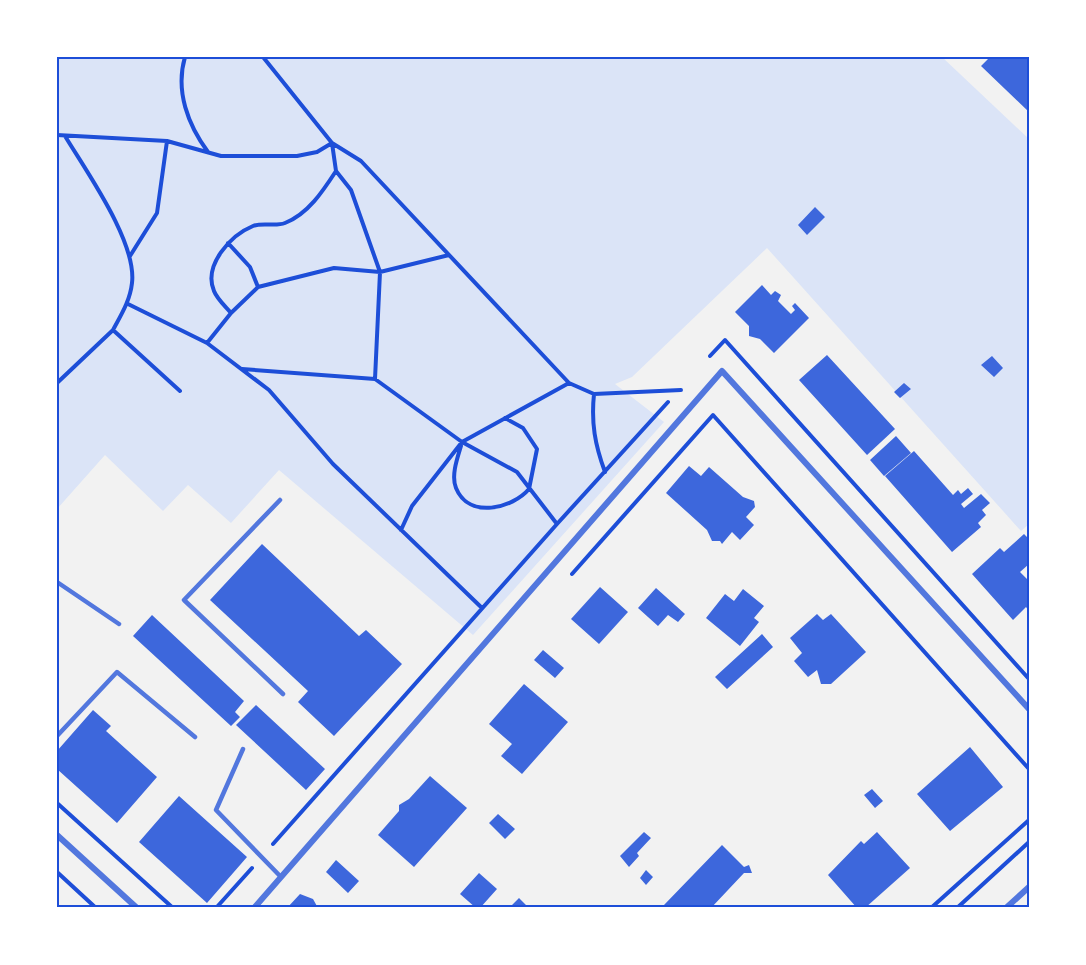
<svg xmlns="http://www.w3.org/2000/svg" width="1086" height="965" font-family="'Titillium Web',sans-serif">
  <rect width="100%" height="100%" fill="#f2f2f2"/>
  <path fill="#dbe4f7" d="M 57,57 L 942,57 L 1029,139 L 1029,524 L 1021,531 L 767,248 L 632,377 L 615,384 L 664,422 L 473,635 L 279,470 L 231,523 L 188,485 L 163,511 L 105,455 L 57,509 Z"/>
  <path fill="#3d67dc" d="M 987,57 L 1029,57 L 1029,112 L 981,66 L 988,59 Z
    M 815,207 L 825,217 L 807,235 L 798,225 Z
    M 762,285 L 771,295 L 775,291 L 781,295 L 778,301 L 791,314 L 795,310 L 792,306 L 795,303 L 809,318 L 774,353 L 760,339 L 749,336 L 749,326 L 735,312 Z
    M 827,355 L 895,429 L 867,455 L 799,380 Z
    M 992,356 L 1003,368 L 994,377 L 981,365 Z
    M 904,383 L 911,389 L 900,398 L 894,392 Z
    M 896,436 L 911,453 L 884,476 L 870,460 Z
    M 914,451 L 953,495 L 958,490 L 961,494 L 968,488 L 973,494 L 961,504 L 964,508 L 981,494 L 990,503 L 982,510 L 986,515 L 978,523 L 981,527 L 952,552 L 885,476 Z
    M 689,466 L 701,476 L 709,467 L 743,497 L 754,501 L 755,507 L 746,517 L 754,525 L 740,540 L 732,532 L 722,544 L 720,541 L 712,541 L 707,530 L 666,493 Z
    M 1024,534 L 1029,539 L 1029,564 L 1020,572 L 1029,581 L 1029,611 L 1026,607 L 1013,620 L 972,574 L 1000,548 L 1004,552 Z
    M 262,544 L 359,636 L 366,630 L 402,664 L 334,736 L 298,702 L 308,691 L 210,600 Z
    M 600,587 L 628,612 L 599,644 L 571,619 Z
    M 656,588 L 685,614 L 678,622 L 668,615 L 658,626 L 638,608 Z
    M 743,589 L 764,606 L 754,618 L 759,622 L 740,646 L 706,618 L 725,594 L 734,601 Z
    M 817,614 L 823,620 L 831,614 L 866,652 L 831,684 L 821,684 L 817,670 L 808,677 L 794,661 L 802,653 L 790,638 Z
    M 152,615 L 244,701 L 235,712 L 240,717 L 231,726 L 133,636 Z
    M 762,634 L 773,647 L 727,689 L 715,677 Z
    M 543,650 L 564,668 L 555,678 L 534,660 Z
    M 524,684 L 568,722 L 522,774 L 501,756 L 512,744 L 489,724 Z
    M 256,705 L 325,769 L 306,790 L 236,725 Z
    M 93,710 L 111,726 L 106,731 L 157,777 L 117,823 L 57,769 L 57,751 Z
    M 970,747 L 1003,787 L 950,831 L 917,794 Z
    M 430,776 L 467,808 L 414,867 L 378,835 L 399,811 L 399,805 L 409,799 Z
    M 872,789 L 883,801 L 875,808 L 864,795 Z
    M 179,796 L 247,857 L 207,903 L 139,842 Z
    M 498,814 L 515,829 L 505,839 L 489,823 Z
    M 644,832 L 651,838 L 637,853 L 639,856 L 629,867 L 620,856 Z
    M 877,832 L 910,868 L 865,908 L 857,908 L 828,875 L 861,841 L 864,844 Z
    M 722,845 L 744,867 L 749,865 L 752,873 L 744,873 L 711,908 L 667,908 L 664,905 Z
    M 336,860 L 359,881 L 348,893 L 326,872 Z
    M 646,870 L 653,877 L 646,885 L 640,878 Z
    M 479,873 L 497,889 L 480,908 L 476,908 L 460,894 Z
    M 300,894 L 313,899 L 318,908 L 287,908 Z
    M 519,898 L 529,908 L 509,908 Z"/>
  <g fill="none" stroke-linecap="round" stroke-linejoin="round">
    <path stroke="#1d4ed8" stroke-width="4" d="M 185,57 C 175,91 188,125 208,152
      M 263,57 L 332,143 L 361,161 L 569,383 L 594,394 C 591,423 595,445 605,472
      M 57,135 L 167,141 L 221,156 L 297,156 L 317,152 L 332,143
      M 65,136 C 86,171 137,242 132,283 C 130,301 121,315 113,330
      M 336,171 L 351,190 L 380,272 L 375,379
      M 228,243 L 250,267 L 258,287
      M 130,256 L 157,213 L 167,141
      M 128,304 L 207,343 L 231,313 L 258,287 L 334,268 L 380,272 L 449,255
      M 231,313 C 226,307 217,299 214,291 C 203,265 231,235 253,226 C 263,222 275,227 285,223 C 308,214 323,191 336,171 L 332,143
      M 207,343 L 269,390 L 333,464 L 482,608
      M 710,356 L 725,340 L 1029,679
      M 242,369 L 375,379 L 462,442 L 569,383
      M 57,383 L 113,330 L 180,391
      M 594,394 L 681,390
      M 461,446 C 457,459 451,476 456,488 C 469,520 513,508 529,489 L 537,449 L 523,428 L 505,418
      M 401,530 L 412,506 L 462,442 L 517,472 L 557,524 L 668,402
      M 572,574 L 713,415 L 1029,769
      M 57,803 L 173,908
      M 273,844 L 557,524
      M 57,872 L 96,908
      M 216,908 L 252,868
      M 931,908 L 1029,820
      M 957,908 L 1029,842"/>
    <path stroke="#5277de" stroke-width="4.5" d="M 280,500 L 184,600 L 283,694
      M 57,582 L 119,624
      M 57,736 L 117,672 L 195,737
      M 243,749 L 216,810 L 281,877"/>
    <path stroke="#5277de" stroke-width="6" d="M 57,835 L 137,908
      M 254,908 L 722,371 L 1029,709
      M 1006,908 L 1029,887"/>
  </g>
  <rect width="1086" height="965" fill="none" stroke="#ffffff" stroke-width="117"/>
  <rect x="58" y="58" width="970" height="848" fill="none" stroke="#1d4ed8" stroke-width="2"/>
</svg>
